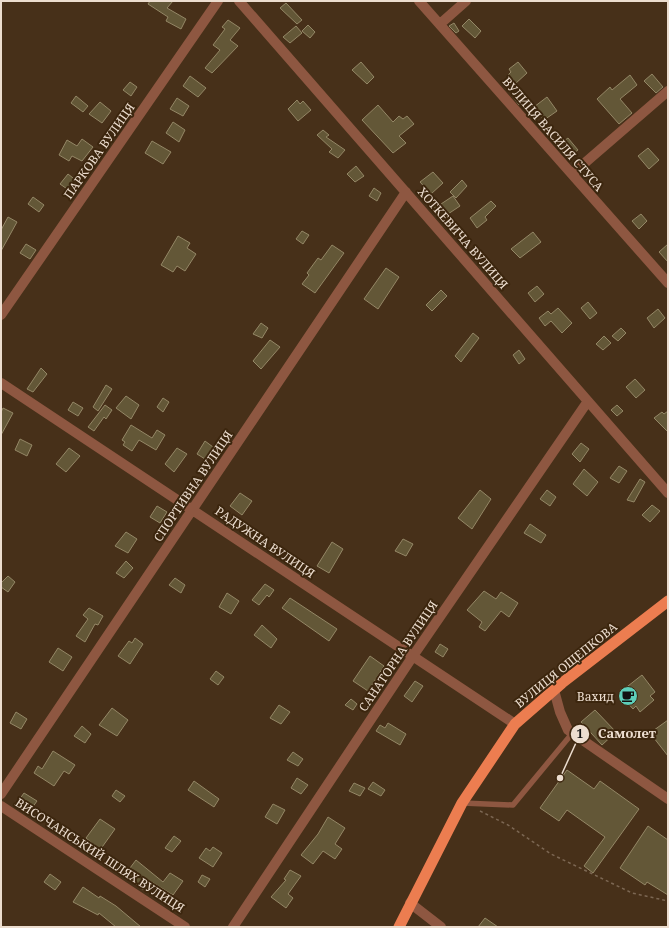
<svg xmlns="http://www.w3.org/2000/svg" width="669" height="928" font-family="'Noto Serif',serif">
  <rect width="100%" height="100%" fill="#473019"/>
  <path fill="#635737" stroke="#948766" d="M 150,1 L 173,1 L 167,8 L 186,19 L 181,29 L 166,21 L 168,17 L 148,4 Z
    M 286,3 L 302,20 L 297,24 L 280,8 Z
    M 469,19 L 481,31 L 475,38 L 462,26 Z
    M 228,20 L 240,28 L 230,40 L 238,46 L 212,73 L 205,68 L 220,50 L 213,45 L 225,29 L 222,27 Z
    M 454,23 L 459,31 L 456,33 L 449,26 Z
    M 308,25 L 315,32 L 310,38 L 302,31 Z
    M 296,26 L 302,33 L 290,43 L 283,37 Z
    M 361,62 L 374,77 L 367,84 L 352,70 Z
    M 518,62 L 527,73 L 515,84 L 508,75 L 511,72 L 509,69 Z
    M 652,74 L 663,87 L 656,93 L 644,81 Z
    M 630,75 L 637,85 L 620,99 L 632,113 L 619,124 L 597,99 L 610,87 L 612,90 Z
    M 190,76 L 206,88 L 198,97 L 183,86 Z
    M 130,82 L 137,87 L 131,96 L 123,90 Z
    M 518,94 L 524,100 L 519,105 L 514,98 Z
    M 76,96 L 88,106 L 83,112 L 71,103 Z
    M 547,97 L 557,111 L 544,120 L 534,107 Z
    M 177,98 L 189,106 L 183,116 L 170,109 Z
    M 297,100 L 300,104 L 303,101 L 311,110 L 298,121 L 288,109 Z
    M 100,102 L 111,111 L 102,123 L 89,114 Z
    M 378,105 L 393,122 L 399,116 L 403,119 L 407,116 L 414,124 L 399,136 L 406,143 L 393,153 L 362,120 Z
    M 173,122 L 185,130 L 179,142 L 166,133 Z
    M 323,130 L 329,135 L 326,137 L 345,150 L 338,158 L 329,152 L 332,149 L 317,135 Z
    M 568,138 L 578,150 L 571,155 L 561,143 Z
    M 82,139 L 93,147 L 82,161 L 72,156 L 69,161 L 59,155 L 67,140 L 77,146 Z
    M 152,141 L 171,152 L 163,164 L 145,153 Z
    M 648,148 L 659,160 L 649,169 L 638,156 Z
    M 356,166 L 364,176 L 355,182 L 347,174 Z
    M 433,172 L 443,183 L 431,194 L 420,182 Z
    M 68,174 L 78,182 L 70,191 L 60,184 Z
    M 462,180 L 467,186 L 456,198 L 450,192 Z
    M 374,188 L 381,193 L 377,201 L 369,196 Z
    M 453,196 L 460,206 L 448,214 L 441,204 Z
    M 33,197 L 44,205 L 39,212 L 28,204 Z
    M 435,199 L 440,205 L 435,210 L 429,205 Z
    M 491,201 L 496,206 L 485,217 L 487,220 L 477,228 L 470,218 Z
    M 641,214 L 647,221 L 639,229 L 632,221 Z
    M 8,217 L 17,222 L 1,251 L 1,230 Z
    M 302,231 L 309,235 L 303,244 L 296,239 Z
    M 533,232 L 541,242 L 520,258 L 511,249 Z
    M 178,236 L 190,243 L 187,248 L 196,254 L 185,271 L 177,266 L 173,272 L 161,265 Z
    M 26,244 L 36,250 L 30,259 L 20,253 Z
    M 668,244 L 668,262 L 659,252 Z
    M 332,245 L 344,253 L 315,293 L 302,284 L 309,275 L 307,273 L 318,258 L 321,260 Z
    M 386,268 L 399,277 L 378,309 L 364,299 Z
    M 537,286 L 544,294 L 535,302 L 528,293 Z
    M 441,290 L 447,296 L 432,311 L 426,305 Z
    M 588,302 L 597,313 L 590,319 L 581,308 Z
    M 558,308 L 572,323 L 562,333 L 551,321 L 545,326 L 539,318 L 548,311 L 551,314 Z
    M 658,309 L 665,318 L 654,328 L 647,318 Z
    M 261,323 L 268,328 L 262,338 L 253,334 Z
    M 621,328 L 626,333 L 618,341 L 612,336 Z
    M 473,333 L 479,338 L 461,362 L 455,356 Z
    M 604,336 L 611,343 L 603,350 L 596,344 Z
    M 270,340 L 280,347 L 261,369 L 253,361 Z
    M 519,350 L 525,359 L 519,364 L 513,355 Z
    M 41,368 L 47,374 L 33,392 L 27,389 Z
    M 635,379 L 645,390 L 636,398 L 626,387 Z
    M 106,385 L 112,389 L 98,411 L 93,407 Z
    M 126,396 L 139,405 L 131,419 L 116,408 Z
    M 163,398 L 169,402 L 163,412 L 157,407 Z
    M 73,402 L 83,408 L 78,416 L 68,410 Z
    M 105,405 L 112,410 L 106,419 L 104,417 L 94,431 L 88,427 Z
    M 617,405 L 623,411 L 617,416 L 611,410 Z
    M 3,408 L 13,413 L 1,435 L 1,412 Z
    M 668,411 L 668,432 L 654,418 L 662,412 L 664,414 Z
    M 131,425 L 152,438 L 157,430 L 165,435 L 156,450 L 139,440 L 132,451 L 123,445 L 125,442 L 122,440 Z
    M 20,439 L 32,445 L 27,456 L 15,450 Z
    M 205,441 L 213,447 L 205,459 L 197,454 Z
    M 581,443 L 589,449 L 580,462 L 572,454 Z
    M 69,448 L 80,456 L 66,472 L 56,464 Z
    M 177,448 L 187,454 L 174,472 L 165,464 Z
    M 619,466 L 627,471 L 619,483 L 610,478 Z
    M 584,469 L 598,482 L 587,496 L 573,484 Z
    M 640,479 L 645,482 L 634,502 L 627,500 Z
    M 480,490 L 491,499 L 472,529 L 458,518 Z
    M 547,490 L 556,497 L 550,506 L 540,499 Z
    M 240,493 L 252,501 L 242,515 L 230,506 Z
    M 652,505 L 660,511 L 650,522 L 642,515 Z
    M 157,506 L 167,512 L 160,523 L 150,517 Z
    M 530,524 L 546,535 L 541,543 L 524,533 Z
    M 126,532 L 137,539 L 128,553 L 115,546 Z
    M 403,539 L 413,544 L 406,556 L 395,551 Z
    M 332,542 L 343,549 L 329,573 L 317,566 Z
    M 126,561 L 133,568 L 124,578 L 116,573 Z
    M 8,576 L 15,582 L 8,592 L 1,587 L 1,583 Z
    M 175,578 L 185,585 L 181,593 L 169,585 Z
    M 265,584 L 274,590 L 269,597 L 267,595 L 259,605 L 252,600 Z
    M 484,591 L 496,599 L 501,592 L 518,603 L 509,617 L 501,611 L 485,631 L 479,627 L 482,622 L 467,610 Z
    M 227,593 L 239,601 L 231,614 L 219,607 Z
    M 290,598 L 337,629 L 329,641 L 282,608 Z
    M 89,608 L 103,616 L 98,625 L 95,624 L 85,642 L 76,636 L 88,619 L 83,615 Z
    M 262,625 L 277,639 L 271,648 L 254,635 Z
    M 135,638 L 143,644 L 130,664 L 118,656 L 129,641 L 132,643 Z
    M 440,644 L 448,649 L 443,657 L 435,652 Z
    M 58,648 L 72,657 L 63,671 L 49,662 Z
    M 370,656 L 384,666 L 368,691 L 353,681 Z
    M 216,671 L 224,677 L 218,685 L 210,679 Z
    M 642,675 L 655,692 L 650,696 L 654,700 L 640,712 L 636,706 L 633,709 L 619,693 Z
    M 415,681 L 423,686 L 412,702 L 404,696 Z
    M 351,699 L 357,704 L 353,710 L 345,705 Z
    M 279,705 L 290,712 L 281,724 L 270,718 Z
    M 112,708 L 128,720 L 117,736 L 99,725 Z
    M 595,710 L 616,732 L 602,745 L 581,722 Z
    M 16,712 L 27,719 L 21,729 L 10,723 Z
    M 668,720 L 668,756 L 650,733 Z
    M 388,723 L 406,734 L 400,745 L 376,731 L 380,725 L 385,728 Z
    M 82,726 L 91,734 L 85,743 L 74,736 Z
    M 53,751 L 75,765 L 69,774 L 64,771 L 54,786 L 34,773 L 38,766 L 42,769 Z
    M 293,752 L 303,759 L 298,766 L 287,760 Z
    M 567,770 L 594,789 L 600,781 L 639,809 L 593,873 L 584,866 L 605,837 L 567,810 L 559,821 L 540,808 Z
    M 297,778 L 308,785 L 301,794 L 291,788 Z
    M 194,781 L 219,799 L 214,807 L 188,790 Z
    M 373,782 L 385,790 L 381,796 L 368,789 Z
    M 354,783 L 365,788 L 360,796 L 349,791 Z
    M 116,790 L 125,796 L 120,802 L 112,796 Z
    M 24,793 L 37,801 L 32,808 L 19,800 Z
    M 273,804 L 285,810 L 277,824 L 265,817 Z
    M 328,817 L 345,828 L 335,844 L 342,849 L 335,859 L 323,851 L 313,864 L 301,855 L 318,834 Z
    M 100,819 L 115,829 L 100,850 L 86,838 Z
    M 648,826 L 668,840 L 668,895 L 647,882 L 645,885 L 620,868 Z
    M 174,836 L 181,841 L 172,852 L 165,848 Z
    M 213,847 L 222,853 L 213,867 L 199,858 L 206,848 L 210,851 Z
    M 136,860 L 163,882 L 170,873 L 183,881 L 173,895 L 150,881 L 143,890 L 135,883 L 136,881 L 127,872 Z
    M 290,870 L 301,876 L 288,894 L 293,898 L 286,908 L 271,897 L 286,880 L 284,879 Z
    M 50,874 L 61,882 L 55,890 L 44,882 Z
    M 202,875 L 210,879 L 205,887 L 198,882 Z
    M 83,887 L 99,898 L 100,896 L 116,906 L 141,927 L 116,927 L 99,913 L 98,915 L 73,902 Z
    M 485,918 L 498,927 L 478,927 Z"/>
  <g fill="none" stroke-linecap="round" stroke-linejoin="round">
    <path stroke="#7c6753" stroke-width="1.5" stroke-dasharray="3 3" stroke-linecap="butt" d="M 480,811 L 508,825 L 551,854 L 632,893 L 668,901"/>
    <path stroke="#8e5741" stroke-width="5.5" d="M 462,803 L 513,805 L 570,736 L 568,731"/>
    <path stroke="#8e5741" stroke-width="10" d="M 239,1 L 668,493
      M 419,1 L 668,283
      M 440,24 L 466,1
      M 572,174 L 668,91
      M 1,315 L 218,1
      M 1,383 L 515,724
      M 554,690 L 560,712 L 568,730 L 668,799
      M 1,794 L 406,192
      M 410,903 L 441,927
      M 233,927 L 413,656 L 588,401"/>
    <path stroke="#8e5741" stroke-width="10" d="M 1,806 L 185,927"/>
    <path stroke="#ec7d50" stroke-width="11" d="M 399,927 L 462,803 L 515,724 L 562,683 L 668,601"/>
  </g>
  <defs>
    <symbol id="cafe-disc" viewBox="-11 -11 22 22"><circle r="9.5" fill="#5dceb9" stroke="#3c260e"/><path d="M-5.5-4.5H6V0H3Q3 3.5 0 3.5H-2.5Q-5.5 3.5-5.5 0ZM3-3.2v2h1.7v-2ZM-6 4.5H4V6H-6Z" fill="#111"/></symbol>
  </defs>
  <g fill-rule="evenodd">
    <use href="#cafe-disc" x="617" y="685" width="22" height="22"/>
  </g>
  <g text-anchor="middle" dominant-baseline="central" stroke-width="4" stroke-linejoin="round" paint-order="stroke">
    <g font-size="12" fill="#ecddcf" stroke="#3c260e">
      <text transform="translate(553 134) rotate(49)">ВУЛИЦЯ ВАСИЛЯ СТУСА</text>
      <text transform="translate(99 151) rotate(-55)">ПАРКОВА ВУЛИЦЯ</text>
      <text transform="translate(463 238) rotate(49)">ХОТКЕВИЧА ВУЛИЦЯ</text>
      <text transform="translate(193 486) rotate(-56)">СПОРТИВНА ВУЛИЦЯ</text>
      <text transform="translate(265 542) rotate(34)">РАДУЖНА ВУЛИЦЯ</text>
      <text transform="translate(398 656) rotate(-56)">САНАТОРНА ВУЛИЦЯ</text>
      <text transform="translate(566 665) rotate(-39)">ВУЛИЦЯ ОЩЕПКОВА</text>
      <text transform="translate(100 855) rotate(33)">ВИСОЧАНСЬКИЙ ШЛЯХ ВУЛИЦЯ</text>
    </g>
    <g font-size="12" fill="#ecddcf" stroke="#3c260e" text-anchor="end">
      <text x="614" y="696">Вахид</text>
    </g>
  </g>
  <path fill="none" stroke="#ecddcf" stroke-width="1.5" d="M560 778L580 734"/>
  <g fill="#ecddcf" stroke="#3c260e" stroke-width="1.5">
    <circle cx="560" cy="778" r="4"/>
    <circle cx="580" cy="734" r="10"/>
  </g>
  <g font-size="12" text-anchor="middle" font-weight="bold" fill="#111">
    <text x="580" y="738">1</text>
  </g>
  <g font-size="13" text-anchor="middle" font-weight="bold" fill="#ecddcf" stroke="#3c260e" stroke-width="4" stroke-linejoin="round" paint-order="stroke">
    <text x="627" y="738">Самолет</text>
  </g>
  <rect width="669" height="928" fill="none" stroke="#ecddcf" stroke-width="4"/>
</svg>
